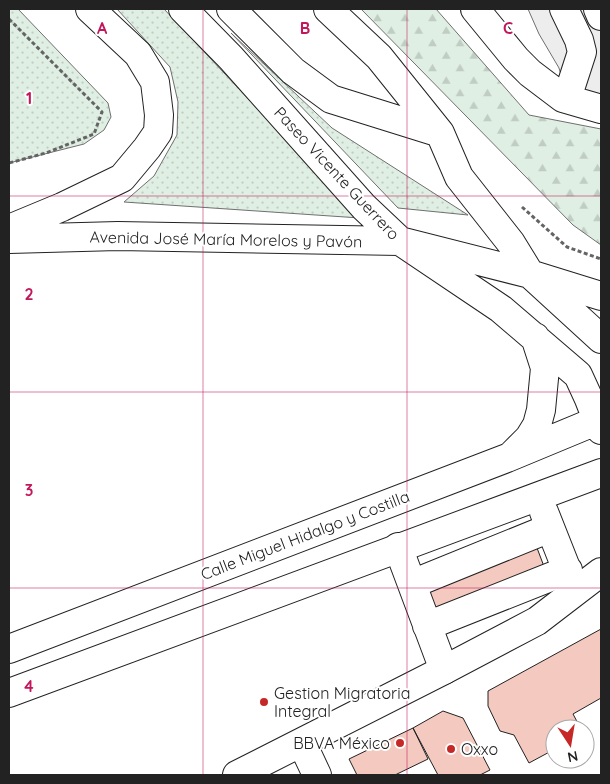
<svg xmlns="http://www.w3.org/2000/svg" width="610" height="784" font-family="Quicksand,sans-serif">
  <defs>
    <pattern id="grass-dots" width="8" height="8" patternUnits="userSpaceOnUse" patternTransform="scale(1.25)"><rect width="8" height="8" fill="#e0efe3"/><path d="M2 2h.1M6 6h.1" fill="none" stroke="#c0cdc2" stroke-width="1.8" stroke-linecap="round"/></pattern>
    <pattern id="forest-firs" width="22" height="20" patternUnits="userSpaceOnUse" patternTransform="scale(1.25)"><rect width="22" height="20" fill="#e0efe3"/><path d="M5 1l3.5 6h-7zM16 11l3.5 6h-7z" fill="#c0cdc2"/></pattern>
  </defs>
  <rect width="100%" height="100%" fill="#fff"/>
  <path fill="url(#grass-dots)" stroke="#6f6f6f" d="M 9,9 L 18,9 L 108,103 L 111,117 L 104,130 L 84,144 L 9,163 Z
    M 117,9 L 164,9 L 360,218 L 124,202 L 154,176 L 177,135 L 178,102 L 170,67 Z
    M 231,33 L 332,128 L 468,215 L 398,208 Z"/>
  <path fill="url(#forest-firs)" stroke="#6f6f6f" d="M 361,9 L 436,9 L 529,115 L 601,129 L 601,245 L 573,225 Z"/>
  <path fill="#ededed" stroke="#6f6f6f" d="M 528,9 L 601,9 L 601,99 L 595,97 L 561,75 L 559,68 L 539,34 Z"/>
  <path fill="#f3c9c0" stroke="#222" d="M 534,540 L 548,577 L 437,619 L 423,582 Z
    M 601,629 L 601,698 L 573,714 L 581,729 L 555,729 L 555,749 L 529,763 L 514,735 L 500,731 L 488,706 L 488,691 Z
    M 443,711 L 463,718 L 490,770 L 480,775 L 438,775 L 413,728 Z
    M 413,728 L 428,759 L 395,775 L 357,775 L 349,759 Z"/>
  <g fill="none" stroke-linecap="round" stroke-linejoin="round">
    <defs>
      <path id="minor" d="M 475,9 L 516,59 L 530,73 L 563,98 L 601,109
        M 598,9 L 601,16
        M 563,98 L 570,89 L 582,52 L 579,40 L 564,9
        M 544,512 L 574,588
        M 398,547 L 444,670
        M 412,584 L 550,528
        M 427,626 L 568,570
        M 302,743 L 317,775"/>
      <path id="major" d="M 183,9 L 231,58 L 364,207 L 400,241 L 501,309 L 578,375 L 589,399 L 601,430
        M 231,9 L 293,71 L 331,99 L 440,133
        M 328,9 L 379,57 L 440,133 L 459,177 L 511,243 L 530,274 L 601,339
        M 9,229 L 62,207 L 122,178 L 147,148 L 158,132 L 159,115 L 155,82 L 138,54 L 90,9
        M 9,239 L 118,236 L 400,241 L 530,274 L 601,296
        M 513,454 L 529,438 L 537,425 L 541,410 L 545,368 L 535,337
        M 9,649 L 507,458 L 601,419
        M 9,693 L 601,473
        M 237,775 L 444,670 L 537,621 L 601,572"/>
    </defs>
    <use href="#minor" stroke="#222" stroke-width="30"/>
    <use href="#major" stroke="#222" stroke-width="30"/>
    <path stroke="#646464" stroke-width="3" stroke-dasharray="4 2.5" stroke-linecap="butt" d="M 9,19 L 102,112 L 94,134 L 46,153 L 9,163
      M 522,207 L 567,247 L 601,259"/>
    <use href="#minor" stroke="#fff" stroke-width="28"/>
    <use href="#major" stroke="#fff" stroke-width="28"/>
  </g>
  <path fill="none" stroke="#c2185b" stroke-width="1" stroke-opacity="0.55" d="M 203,9 L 203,775M 407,9 L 407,775M 9,196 L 601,196M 9,392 L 601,392M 9,588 L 601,588"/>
  <g fill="#c62828" stroke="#fff" stroke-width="2">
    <circle cx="264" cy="702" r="5"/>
    <circle cx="400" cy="743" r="5"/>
    <circle cx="451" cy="749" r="5"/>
  </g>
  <g text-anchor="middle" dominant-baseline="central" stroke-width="4" stroke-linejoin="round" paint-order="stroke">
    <g font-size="16" fill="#222" stroke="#fff">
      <text transform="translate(337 173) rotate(47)">Paseo Vicente Guerrero</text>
      <text transform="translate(226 239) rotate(1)">Avenida José María Morelos y Pavón</text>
      <text transform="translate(305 535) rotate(-21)">Calle Miguel Hidalgo y Costilla</text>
    </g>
    <g font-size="16" fill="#222" stroke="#fff" text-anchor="start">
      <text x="274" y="693">Gestion Migratoria<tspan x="274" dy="18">Integral</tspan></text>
      <text x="390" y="743" text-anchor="end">BBVA México</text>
      <text x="461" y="749">Oxxo</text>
    </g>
  </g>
  <g font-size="16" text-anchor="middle" font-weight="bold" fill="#c2185b" stroke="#fff" stroke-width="4" stroke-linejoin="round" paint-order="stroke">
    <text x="102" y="34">A</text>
    <text x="305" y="34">B</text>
    <text x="508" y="34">C</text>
    <text x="29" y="104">1</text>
    <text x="29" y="300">2</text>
    <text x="29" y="496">3</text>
    <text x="29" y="692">4</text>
  </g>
  <rect width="610" height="784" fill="none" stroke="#222222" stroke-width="20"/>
  <g transform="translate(570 744) rotate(168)"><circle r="24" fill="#ffffff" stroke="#a7a7a7"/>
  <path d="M0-4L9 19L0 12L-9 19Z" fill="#c62828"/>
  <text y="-8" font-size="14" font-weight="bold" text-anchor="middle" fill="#222222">N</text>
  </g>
</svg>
